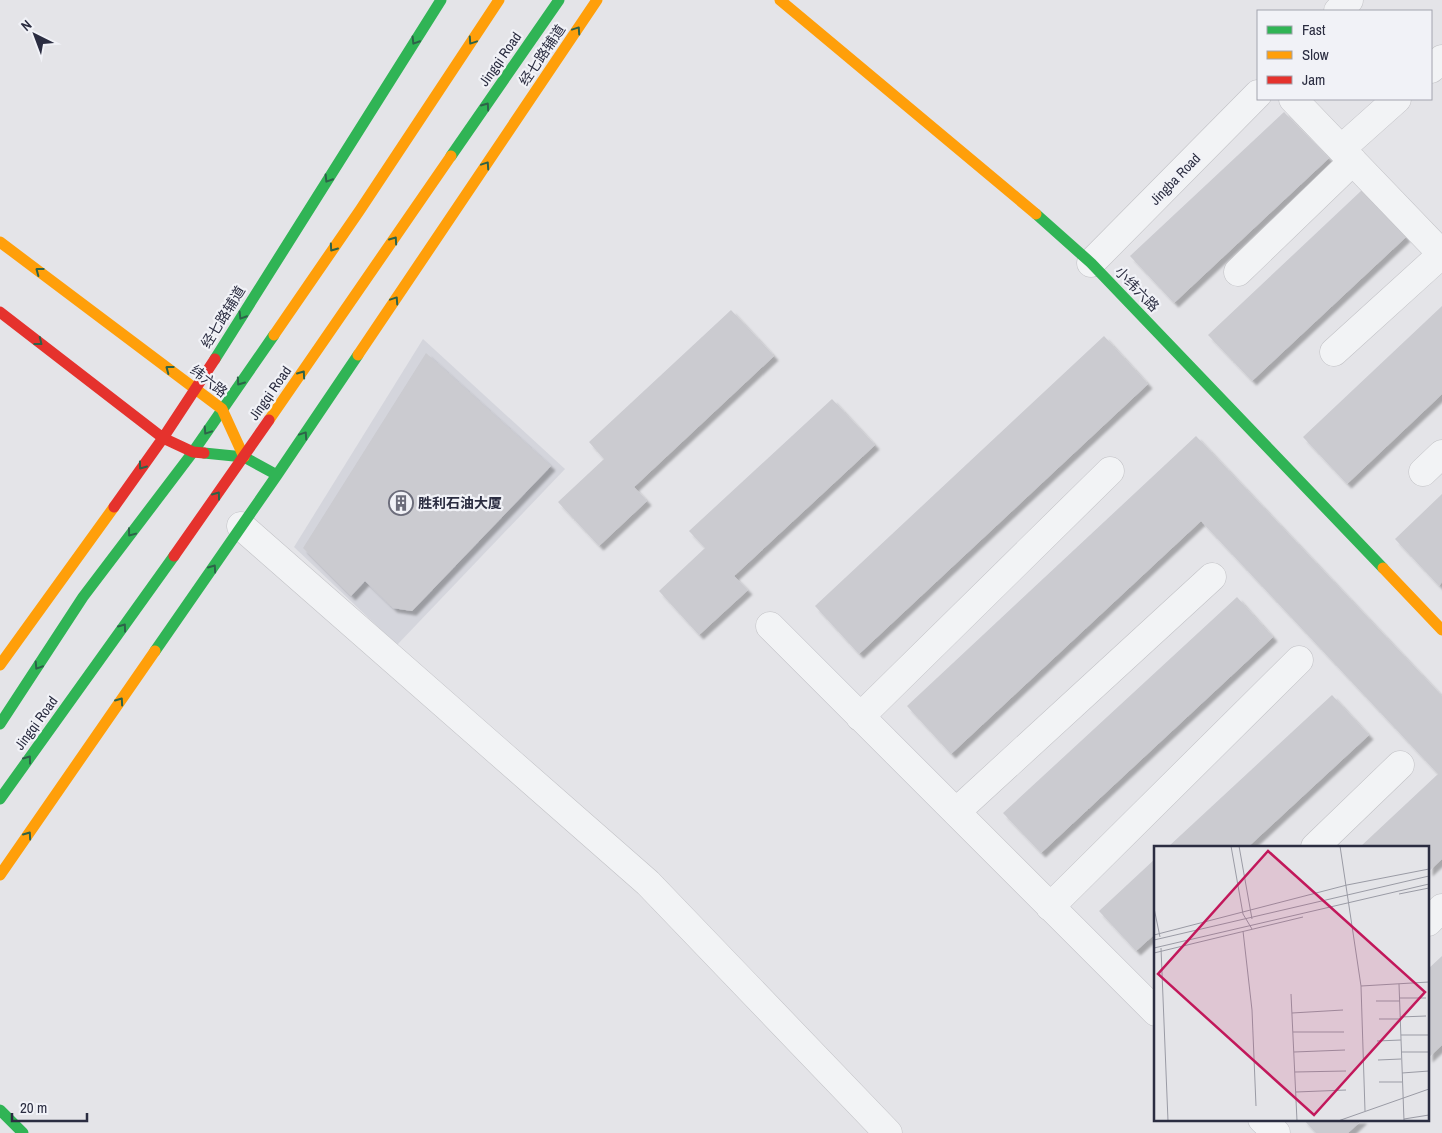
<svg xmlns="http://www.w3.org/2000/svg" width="1442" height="1133" font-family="'Archivo Narrow','Noto Sans SC',sans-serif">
  <defs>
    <filter id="shadow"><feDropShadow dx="4.5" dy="4.5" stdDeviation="1" flood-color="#0004"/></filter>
  </defs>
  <rect width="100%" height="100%" fill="#e4e4e8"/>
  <path fill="#d4d5dc" d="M 423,339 L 565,469 L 397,645 L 294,547 Z"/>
  <path fill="#cbcbd0" filter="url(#shadow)" d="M 1284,112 L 1329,158 L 1174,303 L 1130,256 Z
    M 1362,190 L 1406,237 L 1252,381 L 1208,335 Z
    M 1442,306 L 1442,394 L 1347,484 L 1303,437 Z
    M 731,310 L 774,356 L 634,487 L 647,501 L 599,546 L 558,502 L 604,459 L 589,442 Z
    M 1104,336 L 1148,384 L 859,654 L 815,606 Z
    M 426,353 L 551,466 L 412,611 L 393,608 L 365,581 L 351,596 L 303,548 Z
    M 832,399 L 875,445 L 734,576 L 748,590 L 699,635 L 659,591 L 705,548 L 689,531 Z
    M 1196,436 L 1442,696 L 1442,859 L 1428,872 L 1428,847 L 1360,847 L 1438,774 L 1201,521 L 951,754 L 907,706 Z
    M 1442,494 L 1442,582 L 1439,586 L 1395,539 Z
    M 1237,597 L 1273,637 L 1041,853 L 1003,813 Z
    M 1332,695 L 1369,735 L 1248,847 L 1168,847 Z
    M 1156,858 L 1156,933 L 1136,951 L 1099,911 Z
    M 1442,956 L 1442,1045 L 1428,1058 L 1428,969 Z
    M 1303,1119 L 1363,1119 L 1348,1133 L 1316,1133 Z"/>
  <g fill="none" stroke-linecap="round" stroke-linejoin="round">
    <defs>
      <path id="street" d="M 1338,11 L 1349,0
        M 1431,69 L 1442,59
        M 1293,99 L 1442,254
        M 1341,149 L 1397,99
        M 1091,263 L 1258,94
        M 1238,272 L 1353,161
        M 1334,352 L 1442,254
        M 1423,472 L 1442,454
        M 241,526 L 648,883 L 888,1133
        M 770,626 L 1156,1012
        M 860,717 L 1110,471
        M 956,812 L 1212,577
        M 1315,847 L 1400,765
        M 1050,907 L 1299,660
        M 1428,922 L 1442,908
        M 1262,1119 L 1276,1133"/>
    </defs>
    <use href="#street" stroke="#c1c1c5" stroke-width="29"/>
    <use href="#street" stroke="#f2f3f5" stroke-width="28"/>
    <path stroke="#30b455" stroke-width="11" d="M 451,156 L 559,0
      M 1036,214 L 1091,263 L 1383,568
      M 215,359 L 441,0
      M 204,453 L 244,457 L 277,475
      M 155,651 L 277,475 L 358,355
      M 0,724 L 83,597 L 193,452 L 274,335
      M 0,799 L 174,556
      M 0,1110 L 23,1133"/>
    <path stroke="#ff9f0a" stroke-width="11" d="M 780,0 L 1036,214
      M 0,242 L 222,409 L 244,457
      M 274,335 L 360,210 L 499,0
      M 358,355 L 597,0
      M 269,420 L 451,156
      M 1383,568 L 1442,630
      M 0,665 L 114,507
      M 0,875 L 155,651"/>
    <path stroke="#e5322d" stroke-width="11" d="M 0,312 L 163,438 L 193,452 L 204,453
      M 114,507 L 163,438 L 215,359
      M 174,556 L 269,420"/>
  </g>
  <defs><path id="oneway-chevron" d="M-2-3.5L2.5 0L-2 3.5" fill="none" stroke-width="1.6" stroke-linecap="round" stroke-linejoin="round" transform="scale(1.25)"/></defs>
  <g stroke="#2d6349">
    <use href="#oneway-chevron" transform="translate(577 30) rotate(-56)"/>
    <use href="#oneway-chevron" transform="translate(415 41) rotate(122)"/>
    <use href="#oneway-chevron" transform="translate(472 41) rotate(124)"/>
    <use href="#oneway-chevron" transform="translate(486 106) rotate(-55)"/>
    <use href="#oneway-chevron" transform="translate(486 165) rotate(-56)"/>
    <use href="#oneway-chevron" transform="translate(328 179) rotate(122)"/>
    <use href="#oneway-chevron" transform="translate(394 240) rotate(-55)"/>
    <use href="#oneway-chevron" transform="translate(333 248) rotate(125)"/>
    <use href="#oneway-chevron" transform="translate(39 271) rotate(-143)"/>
    <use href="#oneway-chevron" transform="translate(395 300) rotate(-56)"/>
    <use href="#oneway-chevron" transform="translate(242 316) rotate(122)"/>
    <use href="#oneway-chevron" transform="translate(39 342) rotate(38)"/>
    <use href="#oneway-chevron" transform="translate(169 369) rotate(-143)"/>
    <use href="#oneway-chevron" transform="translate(302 374) rotate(-55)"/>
    <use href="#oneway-chevron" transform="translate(240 382) rotate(125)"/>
    <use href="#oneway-chevron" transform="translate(207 431) rotate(124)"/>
    <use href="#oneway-chevron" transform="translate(304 435) rotate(-56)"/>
    <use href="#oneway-chevron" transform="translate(142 466) rotate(126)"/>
    <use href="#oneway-chevron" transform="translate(217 495) rotate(-54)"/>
    <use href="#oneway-chevron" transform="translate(131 533) rotate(127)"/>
    <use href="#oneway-chevron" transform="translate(213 568) rotate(-55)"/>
    <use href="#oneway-chevron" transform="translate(123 627) rotate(-54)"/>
    <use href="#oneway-chevron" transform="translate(38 666) rotate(123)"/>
    <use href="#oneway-chevron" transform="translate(120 701) rotate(-55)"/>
    <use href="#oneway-chevron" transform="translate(28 759) rotate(-54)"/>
    <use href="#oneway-chevron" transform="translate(28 835) rotate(-55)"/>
  </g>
  <defs>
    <symbol id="building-ring" viewBox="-11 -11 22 22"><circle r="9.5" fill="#f1f2f7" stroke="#6c6d7b" stroke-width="1.5"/><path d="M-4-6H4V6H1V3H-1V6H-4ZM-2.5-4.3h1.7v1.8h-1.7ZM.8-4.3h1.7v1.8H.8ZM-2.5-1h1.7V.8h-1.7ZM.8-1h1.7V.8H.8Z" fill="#6c6d7b"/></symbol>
  </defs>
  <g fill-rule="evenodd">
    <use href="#building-ring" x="387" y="489" width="28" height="28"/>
  </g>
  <g text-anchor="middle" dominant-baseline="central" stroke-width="4.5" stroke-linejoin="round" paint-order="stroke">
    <g font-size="14" fill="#2b2d41" stroke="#f1f2f7">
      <text transform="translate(542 55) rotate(-56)">经七路辅道</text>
      <text transform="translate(500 59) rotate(-55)">Jingqi Road</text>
      <text transform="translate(1175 179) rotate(-46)">Jingba Road</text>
      <text transform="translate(1137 289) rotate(46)">小纬六路</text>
      <text transform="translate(223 317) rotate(-58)">经七路辅道</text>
      <text transform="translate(209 381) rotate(38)">纬六路</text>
      <text transform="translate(270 393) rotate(-55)">Jingqi Road</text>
      <text transform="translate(36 723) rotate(-54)">Jingqi Road</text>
    </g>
    <g font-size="14" font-weight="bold" fill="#2b2d41" stroke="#f1f2f7" text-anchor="start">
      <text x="418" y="503">胜利石油大厦</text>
    </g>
  </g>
  <g transform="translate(1154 846)">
    <rect width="275" height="275" fill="#e4e4e8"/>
    <path fill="none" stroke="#9a9ba5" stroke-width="1" d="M 77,0 L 89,68 L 98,83M 85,0 L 98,73M 186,0 L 207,140 L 211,265M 245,48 L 275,42M 0,62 L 6,91M 89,85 L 98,164 L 102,260M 0,89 L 193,39 L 275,23M 0,94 L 275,30M 0,102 L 275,38M 7,102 L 14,275M 0,107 L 149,71M 245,138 L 250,275M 207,140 L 275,136M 137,148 L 143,275M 246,152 L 272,152M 222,155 L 246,155M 138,167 L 189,164M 246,171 L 272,170M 225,173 L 246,173M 139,186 L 190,186M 247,189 L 274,189M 223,195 L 247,194M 140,206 L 191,204M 247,206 L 275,206M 224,214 L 247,213M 141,226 L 192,225M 248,227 L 275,225M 225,236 L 248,236M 142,246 L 192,244M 250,273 L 275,269M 184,275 L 275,243"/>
    <path fill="#c2185b" fill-opacity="0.15" stroke="#c2185b" stroke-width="2.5" d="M 114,5 L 271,146 L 160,269 L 4,128 Z"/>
    <rect width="275" height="275" fill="none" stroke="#2b2d41" stroke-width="2.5"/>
  </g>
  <rect x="1257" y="10" width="175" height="90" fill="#f1f2f7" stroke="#a2a3ae"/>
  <rect x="1267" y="26" width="25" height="8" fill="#30b455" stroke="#a2a3ae"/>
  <text x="1302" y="35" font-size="15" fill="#2b2d41">Fast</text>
  <rect x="1267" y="51" width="25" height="8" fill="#ff9f0a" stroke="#a2a3ae"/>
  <text x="1302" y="60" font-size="15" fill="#2b2d41">Slow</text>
  <rect x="1267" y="76" width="25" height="8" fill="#e5322d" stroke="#a2a3ae"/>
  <text x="1302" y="85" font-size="15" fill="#2b2d41">Jam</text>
  <g transform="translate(35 35) rotate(318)" stroke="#f1f2f7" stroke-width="4" paint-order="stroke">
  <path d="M0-4L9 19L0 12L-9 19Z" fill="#2b2d41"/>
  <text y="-8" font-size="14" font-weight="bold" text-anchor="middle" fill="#2b2d41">N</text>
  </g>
  <path d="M12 1113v8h75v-8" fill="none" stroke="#2b2d41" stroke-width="2.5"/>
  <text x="20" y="1113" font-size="15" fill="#2b2d41" stroke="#f1f2f7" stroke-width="4" paint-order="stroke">20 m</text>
</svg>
